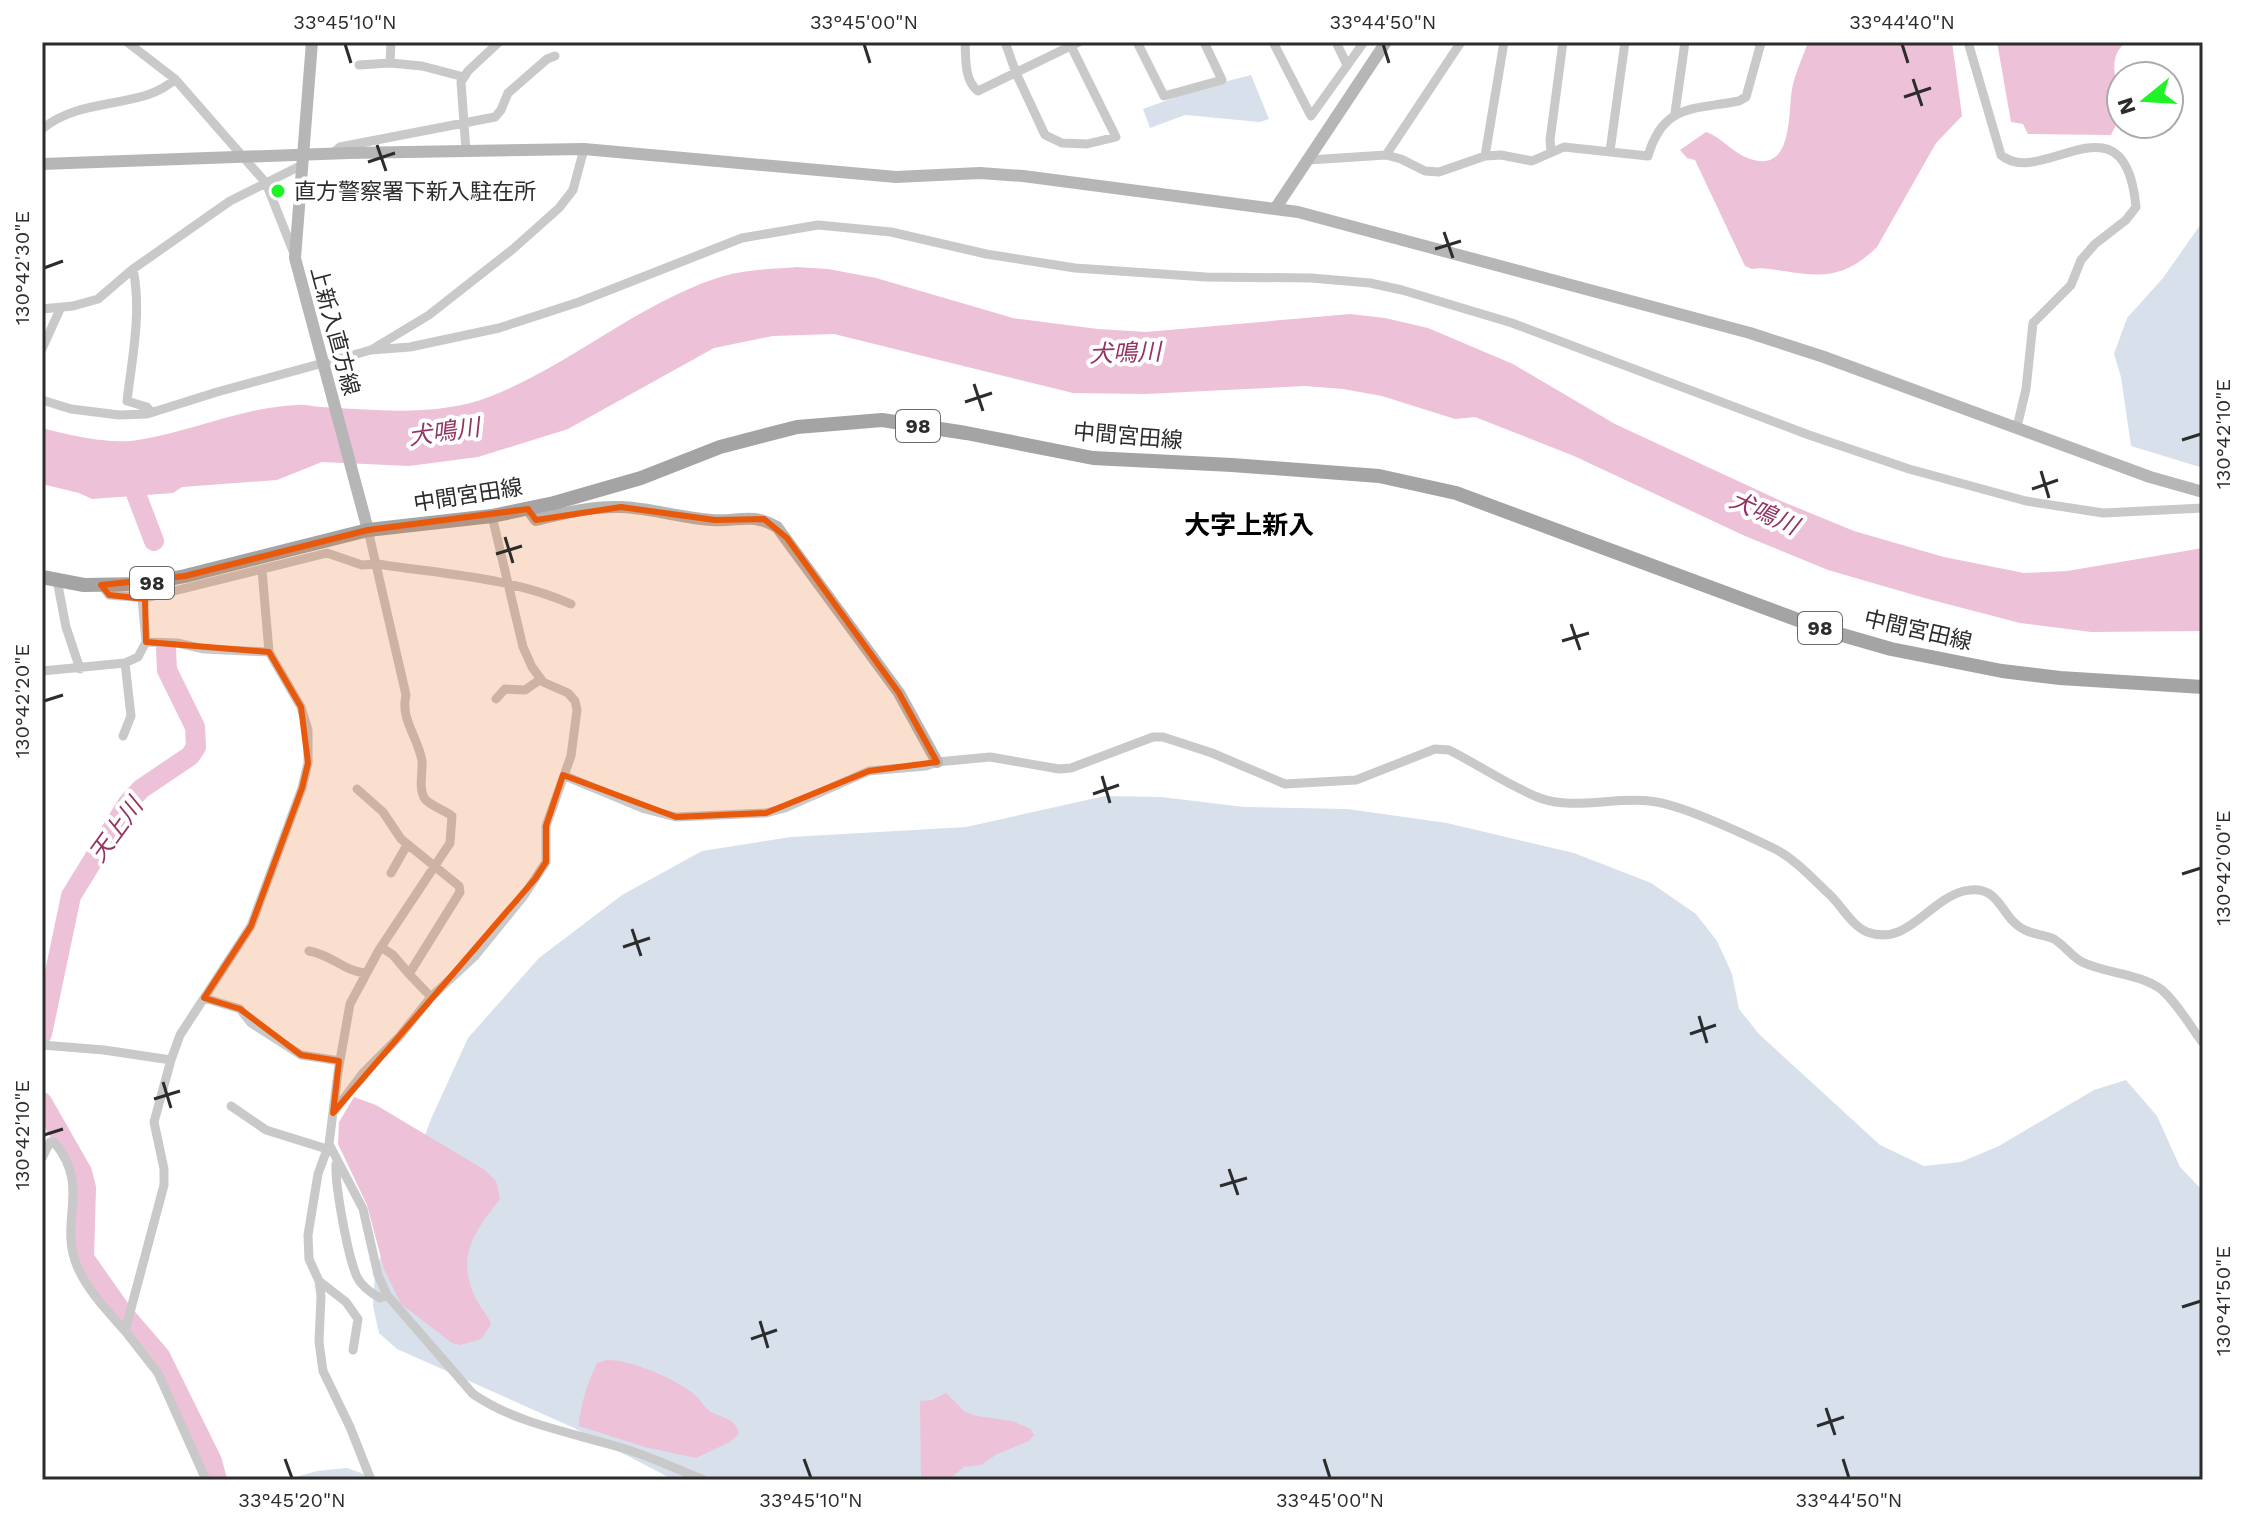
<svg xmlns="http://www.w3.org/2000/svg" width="2245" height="1522" font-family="'Work Sans','Noto Sans JP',sans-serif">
  <rect width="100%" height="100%" fill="#fff"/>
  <path fill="#d7e0eb" d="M 1251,75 L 1269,119 L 1260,122 L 1185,115 L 1150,128 L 1143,109 L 1204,87 Z
    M 2203,221 L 2203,468 L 2131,446 L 2121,377 L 2114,354 L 2127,318 L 2163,278 Z
    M 1105,796 L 1161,797 L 1244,807 L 1347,809 L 1447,823 L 1574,853 L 1651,883 L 1696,914 L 1717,941 L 1732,974 L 1739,1009 L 1759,1034 L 1880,1145 L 1924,1166 L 1961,1162 L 1999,1146 L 2094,1090 L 2126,1080 L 2157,1116 L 2180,1167 L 2203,1191 L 2203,1480 L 674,1480 L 572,1427 L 397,1349 L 379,1333 L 373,1306 L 375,1272 L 431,1119 L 468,1038 L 539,958 L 622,895 L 702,851 L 791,837 L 966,827 Z
    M 347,1468 L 381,1480 L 286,1480 L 317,1471 Z"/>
  <path fill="#edc1d7" d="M 1808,42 L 1952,42 L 1962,116 L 1936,143 L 1877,247 C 1846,277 1824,278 1784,271 C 1773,270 1763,267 1752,269 L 1745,266 L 1695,160 L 1687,158 L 1680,150 L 1706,132 C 1724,138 1733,155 1754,160 C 1793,170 1788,113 1792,89 C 1795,73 1803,57 1808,42 Z
    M 1997,42 L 2126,42 C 2103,61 2121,87 2121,111 C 2121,118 2114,128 2111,135 L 2028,134 L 2023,124 L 2011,122 Z
    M 797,267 L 828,269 L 876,278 L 1013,318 L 1098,329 L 1146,332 L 1350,314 L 1385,318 L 1428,328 L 1513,364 L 1615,424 L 1781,501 L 1854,531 L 1944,557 L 2024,573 L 2067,571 L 2203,548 L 2203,631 L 2091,632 L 2020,623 L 1928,599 L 1828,570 L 1745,536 L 1574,456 L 1475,417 L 1455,419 L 1382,396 L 1343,389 L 1305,386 L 1145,394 L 1073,393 L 834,334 L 773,336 L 714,348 L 568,429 L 478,457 L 409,466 L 322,462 L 277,480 L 182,487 L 173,493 L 92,499 L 79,493 L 42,484 L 42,428 C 68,435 112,445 138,440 C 191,432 243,407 297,405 C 305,404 313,407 321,407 C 376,410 436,417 489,397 C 572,365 647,296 731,274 C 752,269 776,269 797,267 Z
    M 354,1097 L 376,1105 L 485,1170 L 496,1181 L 500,1199 C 475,1231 456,1255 475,1297 C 479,1306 487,1314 491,1324 L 481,1339 L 460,1345 L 452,1343 L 401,1304 L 384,1269 L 367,1205 L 338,1144 L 339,1122 Z
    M 607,1360 C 631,1360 674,1378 694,1394 C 700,1399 704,1407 711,1412 C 722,1418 737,1419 739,1434 L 728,1443 L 696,1458 L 645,1447 L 579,1426 C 580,1405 588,1382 597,1363 Z
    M 946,1393 L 965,1412 L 977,1416 L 1012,1421 L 1031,1429 L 1034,1435 L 1029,1441 L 997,1454 L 981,1465 L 964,1467 L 948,1480 L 921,1480 L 920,1401 L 932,1400 Z"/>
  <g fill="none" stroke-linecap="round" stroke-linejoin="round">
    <path stroke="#edc1d7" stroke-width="20" d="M 127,470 L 154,541
      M 42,1034 L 71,896 L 128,803 L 141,789 L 190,756 L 196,747 L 195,727 L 167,670 L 166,649
      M 42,1102 L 82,1172 L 86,1188 L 84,1258 L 122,1312 L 160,1356 L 212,1461 L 217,1480"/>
    <path stroke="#c9c9c9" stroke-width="9" d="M 127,42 L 175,79 L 266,183 L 293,251
      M 391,42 L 390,63 L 422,66 L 464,77
      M 965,42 C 966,59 964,80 978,91 L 1079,42
      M 1005,42 L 1016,73 L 1045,135 L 1062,143 L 1087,144 L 1116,137 L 1069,42
      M 1137,42 L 1164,96 L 1222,80 L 1204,42
      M 1273,42 L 1311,116 L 1364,42
      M 1336,42 L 1347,65
      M 1968,42 L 2001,155 C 2041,190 2125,88 2136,207 L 2126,220 L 2095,244 L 2081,260 L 2071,285 L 2033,323 L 2026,389 L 2017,427
      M 359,65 L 390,63
      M 1675,113 L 1685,42
      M 42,129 C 84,95 143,110 175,79
      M 466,151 L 461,82 L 468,71 L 499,42
      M 1551,151 L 1550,140 L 1563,42
      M 1610,151 L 1625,42
      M 332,154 L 340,147 L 495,117 L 501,110 L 508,93 L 547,59 L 555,56
      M 1386,155 L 1461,42
      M 1485,156 L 1504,42
      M 1309,160 L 1386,155 L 1401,159 L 1425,171 L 1439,172 L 1485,156 L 1501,155 L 1532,161 L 1564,147 L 1648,156 C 1663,104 1692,110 1739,101 L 1746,97 L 1761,43 L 1757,42
      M 133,269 C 142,311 132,359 127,401 L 147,407 L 151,412
      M 42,309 L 73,306 L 98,299 L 133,269 L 230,201 L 302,165
      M 42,349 L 61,307
      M 371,350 L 410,347 L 499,328 L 579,302 L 742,238 L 818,225 L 891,232 L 986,254 L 1075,268 L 1206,277 L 1311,278 L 1370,283 L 1402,290 L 1512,323 L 1809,435 L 1909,469 L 2026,501 L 2103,513 L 2203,508
      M 42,400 L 71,409 L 119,415 L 147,414 L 217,392 L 371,350 L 429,315 L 513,249 L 559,208 L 573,190 L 584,149
      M 368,530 L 406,695 C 400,719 418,737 422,761 C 423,772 418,789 425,799 C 431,806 444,810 452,816 L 450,843 L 379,950 L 350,1004 L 338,1072 L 329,1144 L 318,1174 L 308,1235 L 309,1259 L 319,1281 L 321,1296 L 319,1342 L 323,1371 L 350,1427 L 371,1480
      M 57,580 L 66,627 L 80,669
      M 101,585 L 109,595 L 146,598 L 327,553 L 362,565 L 377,564 C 441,574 511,577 571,604
      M 142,598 L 146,642
      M 42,671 L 125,663 L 138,657 L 146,642 L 177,643 L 204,649 L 269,652
      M 496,699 L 505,689 L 525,690 L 541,679
      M 123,736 L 131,716 L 125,663
      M 565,776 L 645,809 L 676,817 L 766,813 L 785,808 L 869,771 L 926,766 L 937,762 L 990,757 L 1059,769 L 1071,768 L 1153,737 L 1163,737 L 1212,753 L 1285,784 L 1356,780 L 1435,749 L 1449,750 C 1479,765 1509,786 1540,798 C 1571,810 1616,797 1649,801 C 1679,803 1744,834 1773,848 C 1793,857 1813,879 1829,894 C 1841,905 1852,926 1867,932 C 1908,947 1928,900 1964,891 C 2001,882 2000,919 2025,930 C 2034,935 2045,935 2054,939 C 2064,945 2072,957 2082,962 C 2107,974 2140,973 2162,990 C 2178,1004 2190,1026 2203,1043
      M 357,789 L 383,812 L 401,839 L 459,886 L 460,892 L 409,974 L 393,955 L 381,947
      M 391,873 L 407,845
      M 309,951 C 332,955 344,971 365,973
      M 409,974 L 431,997
      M 204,998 L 240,1009 L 251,1023 L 301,1055 L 340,1061
      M 42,1045 L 104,1050 L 171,1060
      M 231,1106 L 266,1130 L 327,1149
      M 333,1113 L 363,1073 L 399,1037 L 431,997 L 475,956 L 523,897 L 546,862 L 546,826 L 571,756 L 577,710 L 575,701 L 568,693 L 543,682 L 532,667 L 523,647 L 492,516
      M 329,1144 L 363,1209 L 378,1275 L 387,1295 L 473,1394 C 514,1422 564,1431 612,1445 C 643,1453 674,1468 704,1480
      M 42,1158 L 50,1142 L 54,1142 C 92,1187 58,1220 77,1266 C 87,1290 108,1312 125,1331
      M 336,1164 C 335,1187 348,1257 357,1277 C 362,1287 371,1293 380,1298 L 387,1295
      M 319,1281 L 346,1302 L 358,1319 L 353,1350
      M 206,1480 L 158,1373 L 125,1331 L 164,1185 L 164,1169 L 154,1122 L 171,1060 L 180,1035 L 251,926 L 302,788 L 308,763 L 308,730 L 301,707 L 269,652 L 262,570"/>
    <path stroke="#b6b6b6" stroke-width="12" d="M 312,42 L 295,258 L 368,530
      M 42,164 L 349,153 L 584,149 L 896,177 L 980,173 L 1023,176 L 1275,209 L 1298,212 L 1750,333 L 1824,357 L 2150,477 L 2203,492
      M 1275,209 L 1386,42
      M 528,509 L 536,520 C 564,513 591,506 621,507 C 651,508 681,518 712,520 C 738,522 752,512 777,527 L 899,693 L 937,762"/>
    <path stroke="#a4a4a4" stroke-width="14" d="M 42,577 L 84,585 L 144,584 L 185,576 L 368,530 L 492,516 L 554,503 L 641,478 L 720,447 L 797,427 L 882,420 L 966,433 L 1093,458 L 1232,465 L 1379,476 L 1456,493 L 1825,630 L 1891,649 L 2002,671 L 2060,678 L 2203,687"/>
  </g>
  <path fill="#e8590c" fill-opacity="0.2" stroke="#e8590c" stroke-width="6" stroke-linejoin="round" d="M 621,507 L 715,520 L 764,519 L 787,538 L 899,693 L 937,762 L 869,771 L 766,813 L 676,817 L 563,775 L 546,826 L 546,862 L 535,879 L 333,1113 L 339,1061 L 301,1055 L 240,1009 L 204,998 L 251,926 L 302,788 L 308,763 L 301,707 L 269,652 L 146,642 L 145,599 L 109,595 L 101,585 L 185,576 L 368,530 L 528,509 L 536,520 Z"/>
  <path fill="none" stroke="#2c2c2c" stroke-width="3" d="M 345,44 L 351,63M 864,44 L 870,63M 1383,44 L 1389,63M 1902,44 L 1908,63M 1913,79 L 1922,106M 1904,97 L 1931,88M 377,145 L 386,171M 368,162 L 395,153M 1444,232 L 1453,258M 1435,249 L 1461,241M 44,268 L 63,261M 974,384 L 983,411M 965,402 L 992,393M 2182,440 L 2201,434M 2041,471 L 2049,498M 2032,489 L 2058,480M 505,537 L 513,563M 496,554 L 522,546M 1571,624 L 1580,650M 1562,641 L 1589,633M 44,701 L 63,695M 1102,776 L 1110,803M 1093,794 L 1119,785M 2182,874 L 2201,868M 632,929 L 641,956M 623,947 L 650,938M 1699,1016 L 1707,1043M 1690,1034 L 1716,1025M 163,1082 L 171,1108M 154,1099 L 180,1091M 44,1135 L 63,1129M 1229,1169 L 1238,1195M 1220,1186 L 1247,1178M 2182,1307 L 2201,1301M 760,1321 L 768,1348M 751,1339 L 777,1330M 1826,1408 L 1835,1435M 1817,1426 L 1844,1417M 285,1459 L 292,1478M 804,1459 L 811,1478M 1324,1459 L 1330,1478M 1843,1459 L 1849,1478"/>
  <circle fill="#1ef326" stroke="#fff" stroke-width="3" cx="278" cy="191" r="8"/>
  <g text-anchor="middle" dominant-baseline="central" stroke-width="8" stroke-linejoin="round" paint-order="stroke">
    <g fill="#fff" stroke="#6b6b6b" stroke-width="2">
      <rect x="896" y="410" width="44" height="32" rx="6"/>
      <rect x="130" y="567" width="44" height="32" rx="6"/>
      <rect x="1798" y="612" width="44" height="32" rx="6"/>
    </g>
    <g font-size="20" font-weight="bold" fill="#2c2c2c">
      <text x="918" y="426">98</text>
      <text x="152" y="583">98</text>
      <text x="1820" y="628">98</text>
    </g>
    <g font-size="22" fill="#2c2c2c" stroke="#fff" text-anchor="start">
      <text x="294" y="191">直方警察署下新入駐在所</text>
    </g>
    <g font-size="22" fill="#2c2c2c" stroke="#fff">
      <text transform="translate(335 331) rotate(75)">上新入直方線</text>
      <text transform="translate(1128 436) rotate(5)">中間宮田線</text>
      <text transform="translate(468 495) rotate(-9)">中間宮田線</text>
      <text transform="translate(1918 630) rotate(13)">中間宮田線</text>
    </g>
    <g font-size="24" font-style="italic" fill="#933464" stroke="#fff">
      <text transform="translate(1125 353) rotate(-2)">犬鳴川</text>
      <text transform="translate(444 432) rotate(-8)">犬鳴川</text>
      <text transform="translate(1764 513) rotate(24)">犬鳴川</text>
      <text transform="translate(116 830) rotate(-54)">天上川</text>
    </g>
    <g font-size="26" font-weight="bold" fill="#000" stroke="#fff">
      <text x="1249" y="525">大字上新入</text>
    </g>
  </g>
  <rect width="2245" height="1522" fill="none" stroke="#ffffff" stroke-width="88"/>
  <g transform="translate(2145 100) rotate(252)"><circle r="38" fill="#ffffff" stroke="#ababab" stroke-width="2"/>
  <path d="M0-6L14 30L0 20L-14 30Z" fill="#1ef326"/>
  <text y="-12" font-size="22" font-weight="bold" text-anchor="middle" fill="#2c2c2c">N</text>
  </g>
  <rect x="44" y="44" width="2157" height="1434" fill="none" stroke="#2c2c2c" stroke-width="3"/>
  <g font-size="20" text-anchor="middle" fill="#2c2c2c">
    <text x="345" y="29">33°45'10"N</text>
    <text x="864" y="29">33°45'00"N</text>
    <text x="1383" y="29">33°44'50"N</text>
    <text x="1902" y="29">33°44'40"N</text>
    <text transform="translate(22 268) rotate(-90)" y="7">130°42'30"E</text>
    <text transform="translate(2223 434) rotate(-90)" y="7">130°42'10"E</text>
    <text transform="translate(22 701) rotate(-90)" y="7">130°42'20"E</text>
    <text transform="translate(2223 868) rotate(-90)" y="7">130°42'00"E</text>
    <text transform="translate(22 1135) rotate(-90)" y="7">130°42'10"E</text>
    <text transform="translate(2223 1301) rotate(-90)" y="7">130°41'50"E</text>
    <text x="292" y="1507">33°45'20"N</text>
    <text x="811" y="1507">33°45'10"N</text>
    <text x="1330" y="1507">33°45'00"N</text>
    <text x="1849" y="1507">33°44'50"N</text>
  </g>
</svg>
